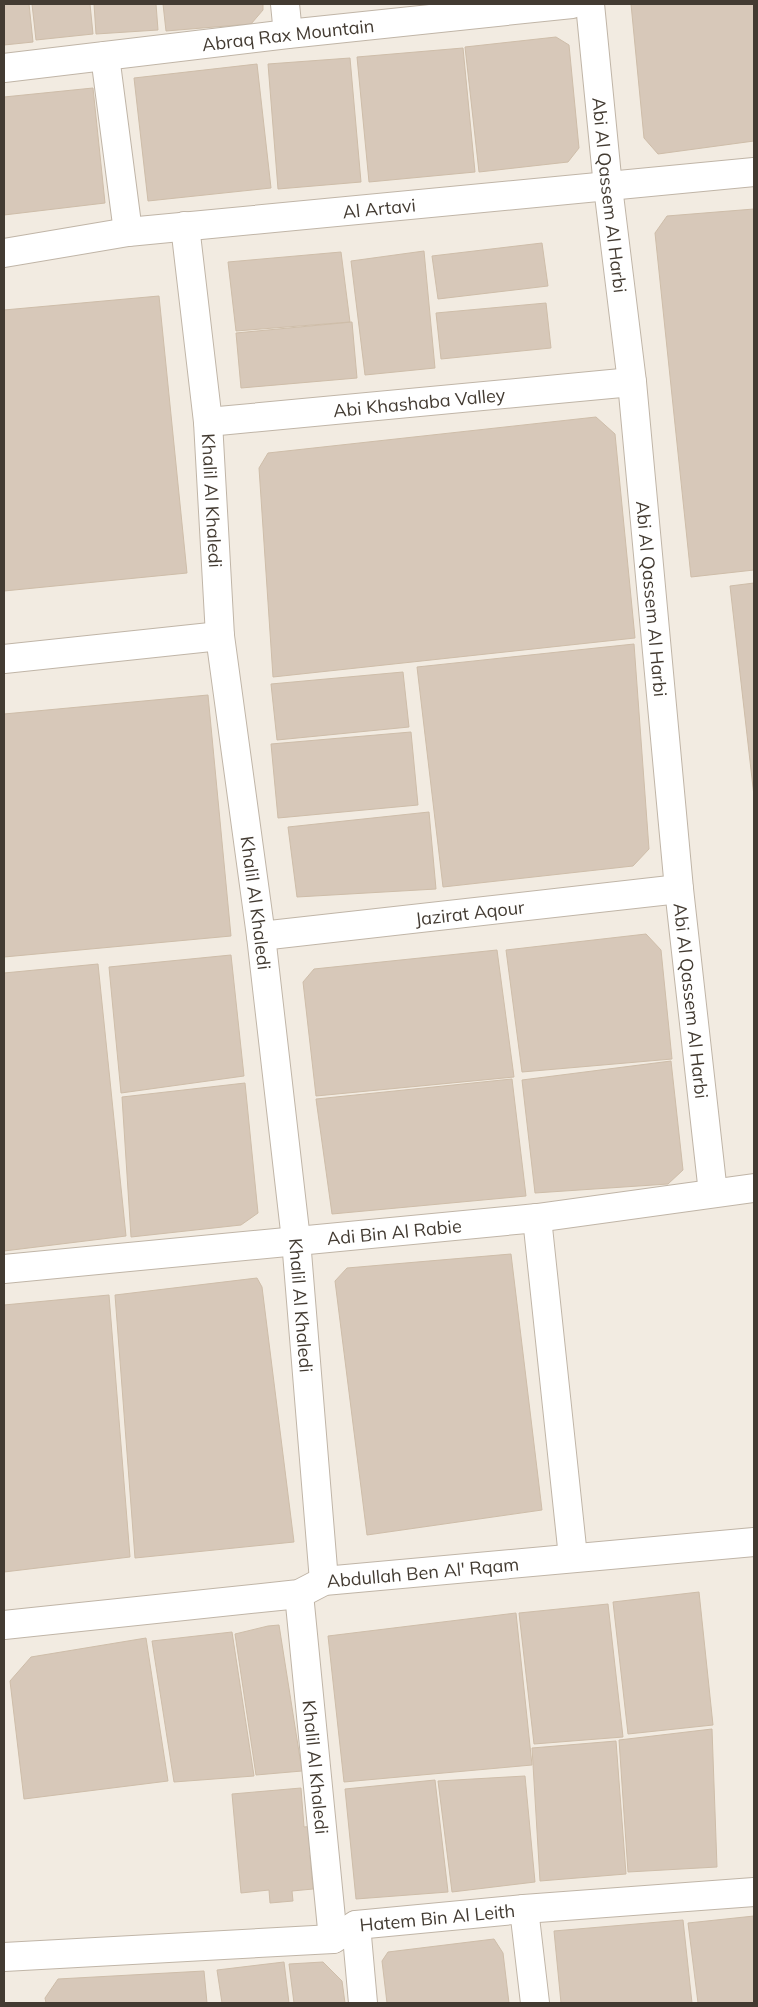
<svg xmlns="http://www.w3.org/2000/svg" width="758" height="2007" font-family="Mulish,sans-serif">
  <rect width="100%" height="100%" fill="#f2ebe1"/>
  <path fill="#d7c8b9" stroke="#cebda9" d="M 4,4 L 29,4 L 33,42 L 4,45 Z
    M 32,4 L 90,4 L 93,34 L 36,40 Z
    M 94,4 L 156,4 L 158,30 L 96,34 Z
    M 163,4 L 263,4 L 263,10 L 251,24 L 166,31 Z
    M 631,4 L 754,4 L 754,141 L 658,154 L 644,138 Z
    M 556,37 L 569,45 L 579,148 L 568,162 L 479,172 L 465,47 Z
    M 463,48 L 475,172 L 369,182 L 357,57 Z
    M 350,58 L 361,182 L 278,189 L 268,64 Z
    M 257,64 L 271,188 L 148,201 L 134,78 Z
    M 93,88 L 105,203 L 4,215 L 4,97 Z
    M 754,209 L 754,570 L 691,577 L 655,233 L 667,216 Z
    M 542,243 L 548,286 L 438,299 L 432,256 Z
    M 424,251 L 435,368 L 365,375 L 351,261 Z
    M 341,252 L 350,322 L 236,331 L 228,262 Z
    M 159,296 L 187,573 L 4,591 L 4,310 Z
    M 546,303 L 551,348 L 441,359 L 436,313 Z
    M 352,322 L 357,378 L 241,388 L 236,333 Z
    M 596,417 L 615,434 L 635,638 L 273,677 L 259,468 L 268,453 Z
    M 754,583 L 754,796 L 730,586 Z
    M 634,644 L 649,849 L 633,866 L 443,887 L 417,667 Z
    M 403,672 L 409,727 L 277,740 L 271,684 Z
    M 208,695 L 231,936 L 4,957 L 4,714 Z
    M 411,732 L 418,805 L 278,818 L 271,744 Z
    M 429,812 L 436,889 L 297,897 L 288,827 Z
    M 646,934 L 661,950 L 672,1059 L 522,1072 L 506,950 Z
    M 497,950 L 514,1077 L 316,1096 L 303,982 L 314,969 Z
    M 231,955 L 244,1076 L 121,1093 L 109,967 Z
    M 98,964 L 126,1236 L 4,1251 L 4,973 Z
    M 671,1061 L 683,1170 L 668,1184 L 535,1193 L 522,1080 Z
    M 512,1079 L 526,1196 L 332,1214 L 316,1099 Z
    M 245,1083 L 258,1213 L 241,1225 L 131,1237 L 122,1097 Z
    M 511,1254 L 542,1510 L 367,1535 L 335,1281 L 347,1268 Z
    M 257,1278 L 262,1287 L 294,1542 L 135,1558 L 115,1295 Z
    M 109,1295 L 130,1557 L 4,1572 L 4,1305 Z
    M 699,1592 L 713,1725 L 628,1734 L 613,1602 Z
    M 608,1604 L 623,1737 L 534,1744 L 519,1613 Z
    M 516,1613 L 532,1765 L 344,1782 L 328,1636 Z
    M 279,1625 L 302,1771 L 256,1775 L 235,1634 L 268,1626 Z
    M 232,1632 L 254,1776 L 174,1782 L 152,1641 Z
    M 146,1638 L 168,1781 L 24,1799 L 10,1681 L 31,1657 Z
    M 712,1729 L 717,1867 L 628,1872 L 619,1740 Z
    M 616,1741 L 626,1874 L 540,1881 L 532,1748 Z
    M 525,1776 L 535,1882 L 452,1892 L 438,1781 Z
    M 435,1780 L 448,1892 L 356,1899 L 345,1789 Z
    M 301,1788 L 304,1827 L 315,1826 L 318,1851 L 310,1855 L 313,1889 L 292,1891 L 293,1901 L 270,1903 L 269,1890 L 241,1893 L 232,1794 Z
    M 754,1916 L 754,2003 L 698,2003 L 688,1923 Z
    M 683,1920 L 692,2003 L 561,2003 L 554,1931 Z
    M 494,1939 L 503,1953 L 509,2003 L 387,2003 L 382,1961 L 388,1952 Z
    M 284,1962 L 289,2003 L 222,2003 L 217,1970 Z
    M 323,1962 L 342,1981 L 345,2003 L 294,2003 L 289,1964 Z
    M 204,1971 L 207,2003 L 46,2003 L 45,1998 L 58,1979 Z"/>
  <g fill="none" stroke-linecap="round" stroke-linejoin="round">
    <defs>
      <g id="minor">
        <path d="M 285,4 L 288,34"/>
        <path id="s1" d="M 590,4 L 608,187 L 632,382 L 679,889 L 713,1193"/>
        <path d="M 105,56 L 128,232"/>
        <path id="s2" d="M 4,68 L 288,34 L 572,4"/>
        <path id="s3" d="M 185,226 L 208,422 L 220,636 L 261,936 L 296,1240 L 324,1581"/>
        <path id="s4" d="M 4,253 L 128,232 L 754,172"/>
        <path id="s5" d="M 208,422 L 632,382"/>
        <path d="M 4,659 L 220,636"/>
        <path id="s6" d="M 261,936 L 679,889"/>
        <path d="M 537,1218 L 573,1557"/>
        <path id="s7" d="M 4,1269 L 537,1218 L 754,1188"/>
        <path id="s8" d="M 299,1594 L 333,1939"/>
        <path id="s9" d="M 4,1625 L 299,1594 L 324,1581 L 754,1542"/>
        <path d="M 524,1909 L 535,2003"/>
        <path d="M 356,1925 L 363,2003"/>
        <path id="s10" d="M 4,1957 L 333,1939 L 356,1925 L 524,1909 L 754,1892"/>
      </g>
    </defs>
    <use href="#minor" stroke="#c0b5a7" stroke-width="30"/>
    <use href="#minor" stroke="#fff" stroke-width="28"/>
  </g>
  <g text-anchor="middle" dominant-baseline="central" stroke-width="4.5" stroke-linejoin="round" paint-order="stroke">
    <g font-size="18" fill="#433b32" stroke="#fff">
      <text stroke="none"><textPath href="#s2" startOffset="286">Abraq Rax Mountain</textPath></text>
      <text stroke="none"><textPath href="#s1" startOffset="192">Abi Al Qassem Al Harbi</textPath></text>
      <text stroke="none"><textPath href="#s4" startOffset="378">Al Artavi</textPath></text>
      <text stroke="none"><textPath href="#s5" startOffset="212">Abi Khashaba Valley</textPath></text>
      <text stroke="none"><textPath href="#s3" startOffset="276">Khalil Al Khaledi</textPath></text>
      <text stroke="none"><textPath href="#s1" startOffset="598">Abi Al Qassem Al Harbi</textPath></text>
      <text stroke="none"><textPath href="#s3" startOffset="681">Khalil Al Khaledi</textPath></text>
      <text stroke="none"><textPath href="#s6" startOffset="210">Jazirat Aqour</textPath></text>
      <text stroke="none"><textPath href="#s1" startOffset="1002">Abi Al Qassem Al Harbi</textPath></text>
      <text stroke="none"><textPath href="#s7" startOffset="392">Adi Bin Al Rabie</textPath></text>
      <text stroke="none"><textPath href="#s3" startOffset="1086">Khalil Al Khaledi</textPath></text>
      <text stroke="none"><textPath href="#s9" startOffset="424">Abdullah Ben Al' Rqam</textPath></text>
      <text stroke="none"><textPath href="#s8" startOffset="174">Khalil Al Khaledi</textPath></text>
      <text stroke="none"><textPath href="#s10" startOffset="438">Hatem Bin Al Leith</textPath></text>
    </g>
  </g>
  <rect width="758" height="2007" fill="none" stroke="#433b32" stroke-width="10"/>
</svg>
